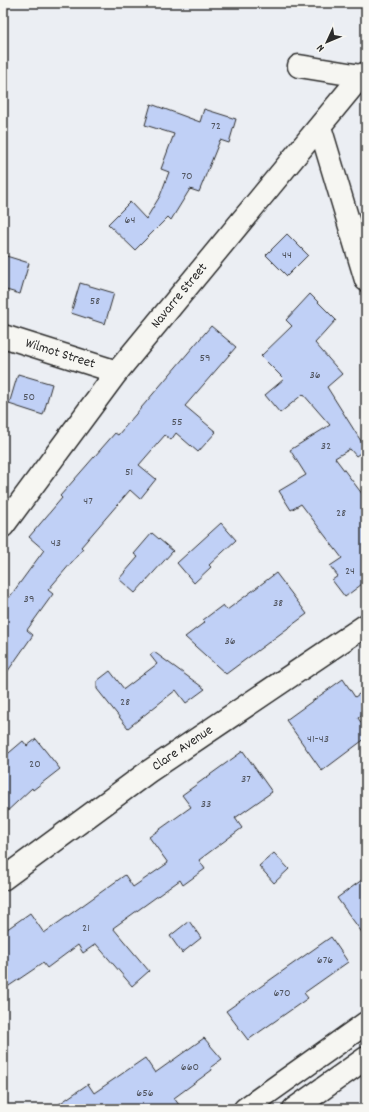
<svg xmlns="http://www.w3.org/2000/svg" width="369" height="1112" font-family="Dekko,sans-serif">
  <rect width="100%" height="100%" fill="#ebeef3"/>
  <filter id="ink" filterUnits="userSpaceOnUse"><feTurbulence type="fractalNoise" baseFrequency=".025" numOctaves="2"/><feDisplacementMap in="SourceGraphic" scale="8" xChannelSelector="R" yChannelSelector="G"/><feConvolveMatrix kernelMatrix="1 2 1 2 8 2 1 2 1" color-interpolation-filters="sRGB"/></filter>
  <g filter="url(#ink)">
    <path fill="#c0d0f6" stroke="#2b2b2b" d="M 151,104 L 200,122 L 204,109 L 236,119 L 229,143 L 220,140 L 199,192 L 190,189 L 171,220 L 168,217 L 135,250 L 108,224 L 130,202 L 146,219 L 160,196 L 169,172 L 161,169 L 174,134 L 145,125 Z
      M 287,234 L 308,255 L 287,276 L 266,255 Z
      M 3,255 L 29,263 L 20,294 L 3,289 Z
      M 80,283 L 114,293 L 105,324 L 71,313 Z
      M 310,294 L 336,320 L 315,343 L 342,374 L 327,387 L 366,449 L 356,456 L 350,449 L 335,458 L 366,499 L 366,581 L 345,597 L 332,580 L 338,576 L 330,566 L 342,558 L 301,504 L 291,510 L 279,491 L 306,475 L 290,450 L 330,425 L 303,394 L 280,413 L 265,395 L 284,379 L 261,356 L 292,326 L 286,320 Z
      M 211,326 L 236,347 L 185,406 L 216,432 L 198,452 L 176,433 L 171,440 L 165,435 L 139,465 L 156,479 L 140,499 L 130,490 L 81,547 L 83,549 L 48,590 L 53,594 L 27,630 L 33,635 L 3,678 L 3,606 L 44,550 L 29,537 L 62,498 L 60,496 L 115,433 L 118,435 Z
      M 18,374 L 52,384 L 43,415 L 9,404 Z
      M 221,523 L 236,540 L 209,565 L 211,567 L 194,583 L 177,563 Z
      M 152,533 L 173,551 L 135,593 L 119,579 L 138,557 L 134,554 Z
      M 276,573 L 307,614 L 226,674 L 185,637 L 205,622 L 203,620 L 223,605 L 227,610 Z
      M 154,652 L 205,689 L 186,703 L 176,690 L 128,728 L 97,689 L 97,681 L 110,671 L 124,689 L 157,664 L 150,655 Z
      M 343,679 L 355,697 L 366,689 L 366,712 L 358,718 L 366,730 L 366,738 L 322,771 L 286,720 Z
      M 36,739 L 60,769 L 33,790 L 32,788 L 3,815 L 3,758 L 23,741 L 27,746 Z
      M 243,751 L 272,792 L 235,818 L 242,828 L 199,860 L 205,869 L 183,885 L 180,880 L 113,928 L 149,971 L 132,986 L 96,944 L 83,953 L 78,945 L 47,968 L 43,963 L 3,990 L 3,932 L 30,913 L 44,933 L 125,875 L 133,887 L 168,863 L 149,837 L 191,807 L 182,795 Z
      M 274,853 L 289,869 L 274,883 L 259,866 Z
      M 366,877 L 366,938 L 337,898 Z
      M 189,921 L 201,938 L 182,953 L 170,936 Z
      M 331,937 L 348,962 L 304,993 L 308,998 L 248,1040 L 226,1011 Z
      M 204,1038 L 222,1059 L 211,1067 L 212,1070 L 174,1098 L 182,1109 L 52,1109 L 88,1084 L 94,1093 L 145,1058 L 155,1073 Z"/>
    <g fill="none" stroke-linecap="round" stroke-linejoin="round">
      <defs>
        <g id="minor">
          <path d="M 299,66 L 361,76"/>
          <path d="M 320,127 L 366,280"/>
          <path id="s1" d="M 3,336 L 117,372"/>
          <path id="s2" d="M 3,526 L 117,372 L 361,76 L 366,73"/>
          <path id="s3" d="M 3,879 L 148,772 L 366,625"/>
        </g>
        <path id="primary" d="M 245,1109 L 366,1023
          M 294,1109 L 366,1058"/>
      </defs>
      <use href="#minor" stroke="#2b2b2b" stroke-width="25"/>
      <use href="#primary" stroke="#2b2b2b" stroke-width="25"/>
      <use href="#minor" stroke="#f6f6f2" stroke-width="22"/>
      <use href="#primary" stroke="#f6f6f2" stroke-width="22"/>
    </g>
  </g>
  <g text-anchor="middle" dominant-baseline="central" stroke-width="4" stroke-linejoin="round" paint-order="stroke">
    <g font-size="12" fill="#50545e">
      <text x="216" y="126">72</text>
      <text x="187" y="176">70</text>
      <text x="130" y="220">64</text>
      <text x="287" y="255">44</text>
      <text x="95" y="301">58</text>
      <text x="205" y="358">59</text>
      <text x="315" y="375">36</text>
      <text x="29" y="397">50</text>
      <text x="177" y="422">55</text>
      <text x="326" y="446">32</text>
      <text x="129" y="472">51</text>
      <text x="88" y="501">47</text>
      <text x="341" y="513">28</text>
      <text x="56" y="543">43</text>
      <text x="350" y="571">24</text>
      <text x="29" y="599">39</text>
      <text x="278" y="603">38</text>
      <text x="230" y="641">36</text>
      <text x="125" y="702">28</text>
      <text x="318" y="739">41-43</text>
      <text x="35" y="764">20</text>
      <text x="246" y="779">37</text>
      <text x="206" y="804">33</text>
      <text x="86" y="928">21</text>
      <text x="325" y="960">676</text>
      <text x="282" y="993">670</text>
      <text x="190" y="1067">660</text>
      <text x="145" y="1093">656</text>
    </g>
    <g font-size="14" fill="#2b2b2b" stroke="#f6f6f2">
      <text stroke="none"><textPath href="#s2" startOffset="290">Navarre Street</textPath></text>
      <text stroke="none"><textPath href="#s1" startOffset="60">Wilmot Street</textPath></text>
      <text stroke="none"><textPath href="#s3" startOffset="222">Clare Avenue</textPath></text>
    </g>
  </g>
  <rect width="369" height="1112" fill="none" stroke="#f6f6f2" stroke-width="16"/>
  <rect x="8" y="8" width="353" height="1096" fill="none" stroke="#2b2b2b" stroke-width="1.5" filter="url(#ink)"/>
  <g transform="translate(327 42) rotate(226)" stroke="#f6f6f2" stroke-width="3" paint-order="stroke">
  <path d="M0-3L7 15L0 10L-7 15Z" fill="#2b2b2b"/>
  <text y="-6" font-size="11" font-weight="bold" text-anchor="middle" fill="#2b2b2b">N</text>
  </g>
</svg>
